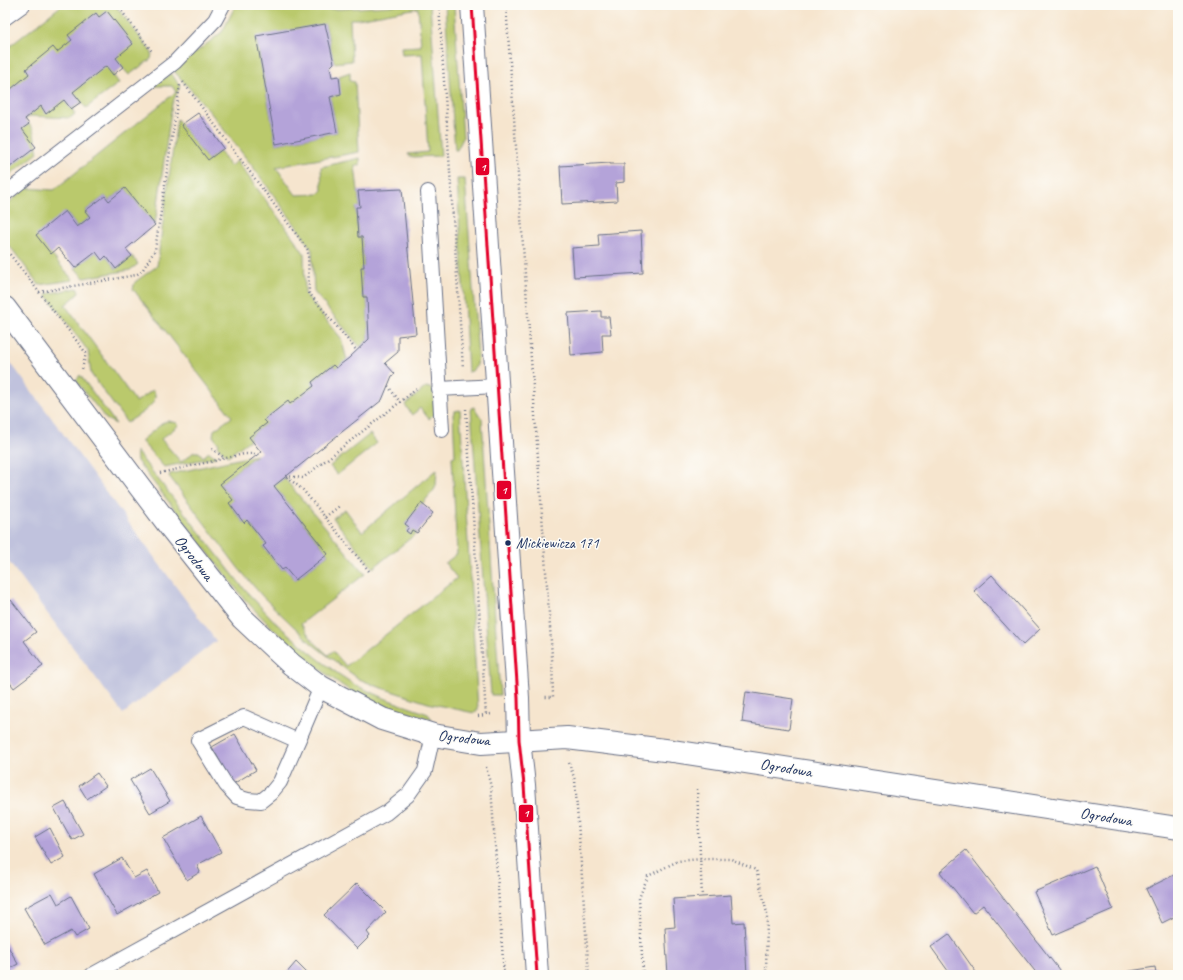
<svg xmlns="http://www.w3.org/2000/svg" width="1183" height="980" font-family="Caveat,sans-serif">
  <rect width="100%" height="100%" fill="#fdfcf7"/>
  <filter id="ink" filterUnits="userSpaceOnUse"><feTurbulence type="fractalNoise" baseFrequency=".025" numOctaves="2"/><feDisplacementMap in="SourceGraphic" scale="8" xChannelSelector="R" yChannelSelector="G"/><feConvolveMatrix kernelMatrix="1 2 1 2 8 2 1 2 1" color-interpolation-filters="sRGB"/></filter>
  <filter id="wash" filterUnits="userSpaceOnUse"><feTurbulence type="fractalNoise" baseFrequency=".012" numOctaves="4" result="noise"/><feDisplacementMap in="SourceGraphic" scale="16" xChannelSelector="R" yChannelSelector="G"/><feGaussianBlur stdDeviation="0.9" result="paint"/><feColorMatrix in="noise" values="0 0 0 0 0 0 0 0 0 0 0 0 0 0 0 0 0 1.4 0 .05"/><feComposite in="paint" operator="in"/></filter>
  <g filter="url(#wash)">
    <rect width="100%" height="100%" fill="#f6e5ce"/>
    <path fill="#c0c2dd" d="M 5,355 L 216,641 L 123,714 L 5,557 Z"/>
    <path fill="#bac96c" stroke="#6a7c65" d="M 62,5 L 115,5 L 152,53 L 151,59 L 129,75 L 122,67 L 113,75 L 119,83 L 86,108 L 81,102 L 72,109 L 75,114 L 70,118 L 30,116 L 25,119 L 33,129 L 38,153 L 5,178 L 5,50 Z
      M 236,5 L 292,5 L 307,9 L 342,9 L 402,5 L 430,5 L 441,156 L 410,157 L 408,154 L 428,152 L 422,54 L 402,55 L 401,47 L 421,46 L 418,8 L 358,19 L 350,19 L 352,61 L 334,63 L 325,24 L 256,37 L 276,144 L 337,132 L 330,97 L 340,94 L 339,76 L 350,72 L 350,81 L 355,82 L 359,152 L 276,167 L 296,195 L 318,194 L 322,190 L 321,167 L 360,158 L 360,165 L 355,166 L 360,207 L 356,208 L 358,237 L 362,237 L 364,267 L 361,268 L 363,297 L 367,297 L 369,339 L 360,347 L 314,292 L 312,250 L 299,230 L 256,171 L 207,108 L 173,70 L 222,32 Z
      M 445,5 L 454,5 L 463,138 L 457,150 L 455,150 Z
      M 171,73 L 180,86 L 172,104 L 155,225 L 125,188 L 109,201 L 105,196 L 85,211 L 90,217 L 77,227 L 65,211 L 51,254 L 73,280 L 39,285 L 12,249 L 5,242 L 5,206 L 26,188 L 54,190 L 176,92 L 172,86 L 153,86 Z
      M 177,119 L 208,160 L 220,151 L 230,166 L 237,161 L 295,240 L 304,253 L 305,294 L 341,338 L 347,360 L 336,368 L 333,365 L 312,382 L 314,386 L 249,437 L 251,439 L 228,456 L 217,446 L 219,444 L 213,436 L 214,430 L 232,417 L 133,289 L 135,282 L 157,266 Z
      M 457,179 L 465,179 L 478,357 L 477,365 L 472,371 L 468,372 Z
      M 96,252 L 102,259 L 106,256 L 116,269 L 132,256 L 138,264 L 130,270 L 84,278 L 75,268 Z
      M 77,288 L 79,291 L 77,295 L 65,305 L 136,402 L 153,390 C 163,403 136,416 127,423 L 91,374 L 88,351 L 46,294 Z
      M 80,375 L 116,424 L 106,419 L 76,381 Z
      M 426,387 L 433,389 L 435,414 L 429,419 L 420,408 L 412,415 L 405,405 Z
      M 474,407 L 482,419 L 500,695 L 491,695 L 471,408 Z
      M 460,410 L 478,710 L 474,713 L 428,703 L 379,687 L 359,679 L 328,656 L 311,643 L 263,597 L 239,569 L 169,476 L 170,474 L 256,455 L 220,484 L 233,500 L 229,504 L 244,523 L 247,520 L 266,544 L 263,547 L 282,570 L 285,568 L 295,580 L 328,554 L 274,486 L 284,478 L 365,574 L 301,624 L 313,641 L 328,655 L 333,651 L 346,666 L 457,578 L 445,563 L 457,554 L 452,457 L 455,456 L 453,414 L 455,411 Z
      M 168,421 L 177,423 L 179,425 L 161,439 L 181,462 L 194,452 L 199,452 L 203,457 L 209,452 L 216,457 L 164,467 L 141,441 L 164,422 Z
      M 370,434 L 377,443 L 337,475 L 330,466 Z
      M 136,451 L 245,590 L 278,625 L 316,657 L 337,673 L 355,685 L 389,700 L 428,714 L 432,719 C 403,712 372,704 346,688 C 332,679 320,669 307,658 C 283,639 261,618 241,595 L 137,461 Z
      M 437,469 L 436,486 L 434,490 L 405,524 L 409,527 L 407,531 L 409,534 L 412,530 L 417,533 L 373,568 L 333,518 L 345,509 L 362,532 Z"/>
    <g id="blocks">
      <path fill="#b4a3d9" d="M 107,11 L 133,44 L 116,58 L 123,67 L 113,75 L 106,66 L 73,92 L 81,102 L 71,109 L 64,100 L 46,114 L 41,106 L 25,119 L 29,124 L 22,129 L 36,147 L 5,171 L 5,94 L 29,74 L 26,69 L 53,47 L 57,52 L 72,40 L 68,35 L 96,13 L 99,17 Z
        M 325,24 L 334,63 L 330,67 L 332,77 L 339,76 L 341,94 L 330,97 L 337,132 L 276,144 L 256,36 Z
        M 198,113 L 224,148 L 208,160 L 181,125 Z
        M 610,163 L 610,164 L 624,164 L 624,182 L 616,183 L 617,201 L 562,204 L 560,166 Z
        M 125,188 L 155,225 L 126,249 L 132,256 L 116,269 L 106,256 L 102,260 L 96,252 L 75,268 L 58,248 L 51,254 L 36,235 L 65,211 L 77,227 L 90,217 L 85,211 L 105,196 L 109,201 Z
        M 402,189 L 416,334 L 398,336 L 398,352 L 385,363 L 395,374 L 392,376 L 382,400 L 274,486 L 328,554 L 295,580 L 285,568 L 282,570 L 263,546 L 266,544 L 247,520 L 244,523 L 229,503 L 233,500 L 220,484 L 261,452 L 249,437 L 267,423 L 264,420 L 288,401 L 290,404 L 314,386 L 312,382 L 333,365 L 336,368 L 349,358 L 369,339 L 367,297 L 363,297 L 361,267 L 364,267 L 362,237 L 358,237 L 356,207 L 360,207 L 358,191 Z
        M 641,231 L 643,273 L 574,277 L 572,248 L 599,246 L 598,234 Z
        M 601,311 L 601,317 L 609,317 L 611,334 L 602,334 L 603,352 L 571,355 L 568,313 Z
        M 421,503 L 433,513 L 417,533 L 412,530 L 410,534 L 406,531 L 409,527 L 405,524 Z
        M 992,575 L 1040,629 L 1023,645 L 974,591 Z
        M 11,600 L 36,632 L 24,641 L 43,666 L 14,688 L 5,676 L 5,605 Z
        M 746,692 L 793,699 L 789,729 L 742,722 Z
        M 235,734 L 256,770 L 233,784 L 212,747 Z
        M 150,768 L 170,801 L 150,813 L 130,780 Z
        M 97,773 L 106,786 L 87,799 L 79,786 Z
        M 65,802 L 83,834 L 72,840 L 54,808 Z
        M 201,816 L 221,852 L 197,865 L 200,872 L 187,880 L 163,838 Z
        M 50,828 L 65,857 L 51,865 L 35,837 Z
        M 966,850 L 1060,971 L 1055,975 L 1038,975 L 983,905 L 973,913 L 940,872 Z
        M 122,858 L 134,878 L 147,871 L 158,892 L 117,915 L 94,874 Z
        M 1095,866 L 1113,909 L 1053,935 L 1034,892 Z
        M 1178,873 L 1178,915 L 1162,923 L 1146,889 Z
        M 357,883 L 386,912 L 367,932 L 370,936 L 357,949 L 324,915 Z
        M 52,893 L 58,904 L 71,896 L 89,929 L 75,937 L 71,931 L 45,945 L 24,908 Z
        M 731,895 L 733,923 L 744,922 L 747,975 L 668,975 L 665,928 L 675,927 L 673,899 Z
        M 949,934 L 978,975 L 951,975 L 931,947 Z
        M 5,941 L 18,964 L 5,971 Z
        M 296,962 L 309,975 L 285,975 Z
        M 1155,967 L 1156,975 L 1118,975 L 1118,973 Z"/>
    </g>
  </g>
  <g filter="url(#ink)">
    <use href="#blocks" fill-opacity="0" stroke="#686f85" stroke-width="1"/>
    <g fill="none" stroke-linecap="round" stroke-linejoin="round">
      <defs>
        <path id="service" d="M 5,18 L 23,5
          M 428,192 L 442,430
          M 5,194 L 175,62 L 215,20 L 223,5
          M 439,389 L 497,386
          M 298,741 L 280,782 L 271,793 L 261,801 L 248,800 L 237,797 L 226,785 L 198,740 L 244,717 L 298,741 L 321,687
          M 92,975 L 386,813 L 408,795 L 425,771 L 433,735"/>
        <path id="minor" d="M 5,308 L 170,527 L 242,618 L 291,664 L 321,687 L 382,719 L 433,735 L 481,743 L 567,738 L 673,751 L 1178,828"/>
        <path id="secondary" d="M 472,5 L 518,698 L 519,740 L 524,785 L 537,975"/>
      </defs>
      <use href="#service" stroke="#686f85" stroke-width="16"/>
      <use href="#minor" stroke="#686f85" stroke-width="24"/>
      <use href="#secondary" stroke="#686f85" stroke-width="24"/>
      <path stroke="#686f85" stroke-width="2.5" stroke-dasharray="1 3" stroke-linecap="butt" d="M 117,5 L 153,53
        M 439,5 L 463,368
        M 506,5 L 552,656 L 553,697 L 543,697
        M 183,82 L 308,250 L 309,293 L 357,351
        M 5,248 L 86,353 L 82,369
        M 39,292 L 136,275 L 142,271 L 155,250 L 180,85
        M 388,386 L 400,402
        M 466,409 L 486,715
        M 212,449 L 225,458
        M 160,473 L 244,454 L 258,454
        M 286,476 L 303,478 L 418,388
        M 287,477 L 303,490 L 369,571
        M 325,517 L 341,505
        M 478,716 L 491,714 L 492,712
        M 569,763 L 575,780 L 589,975
        M 486,767 L 491,787 L 504,975
        M 697,789 L 702,897
        M 643,975 L 639,898 L 648,876 L 678,861 L 701,859 L 731,859 L 756,870 L 767,913 L 766,975"/>
      <use href="#service" stroke="#fff" stroke-width="14"/>
      <use href="#minor" stroke="#fff" stroke-width="22"/>
      <use href="#secondary" stroke="#fff" stroke-width="22"/>
      <defs>
        <path id="bus-1" d="M 472,5 L 518,698 L 519,740 L 524,785 L 537,975"/>
      </defs>
      <use href="#bus-1" stroke="#fdfcf7" stroke-width="6"/>
      <use href="#bus-1" stroke="#e4002b" stroke-width="3"/>
    </g>
  </g>
  <circle fill="#1b2f5e" stroke="#fdfcf7" stroke-width="1.5" cx="508" cy="543" r="3.5"/>
  <g text-anchor="middle" dominant-baseline="central" stroke-width="3" stroke-linejoin="round" paint-order="stroke">
    <g font-size="15" fill="#1b2f5e" stroke="#fdfcf7" text-anchor="start">
      <text x="516" y="543">Mickiewicza 171</text>
    </g>
    <g font-size="16" fill="#1b2f5e" stroke="#fdfcf7">
      <text transform="translate(194 558) rotate(52)">Ogrodowa</text>
      <text transform="translate(464 738) rotate(6)">Ogrodowa</text>
      <text transform="translate(786 768) rotate(9)">Ogrodowa</text>
      <text transform="translate(1106 817) rotate(9)">Ogrodowa</text>
    </g>
  </g>
  <g stroke="#fdfcf7" stroke-width="1.5">
    <rect x="475" y="157" width="15" height="19" rx="4" fill="#e4002b"/>
    <rect x="496" y="480" width="16" height="20" rx="4" fill="#e4002b"/>
    <rect x="518" y="804" width="16" height="19" rx="4" fill="#e4002b"/>
  </g>
  <g font-size="11" text-anchor="middle" font-weight="bold" fill="#fff">
    <text x="483" y="171">1</text>
    <text x="504" y="494">1</text>
    <text x="526" y="817">1</text>
  </g>
  <rect width="1183" height="980" fill="none" stroke="#fdfcf7" stroke-width="20"/>
</svg>
